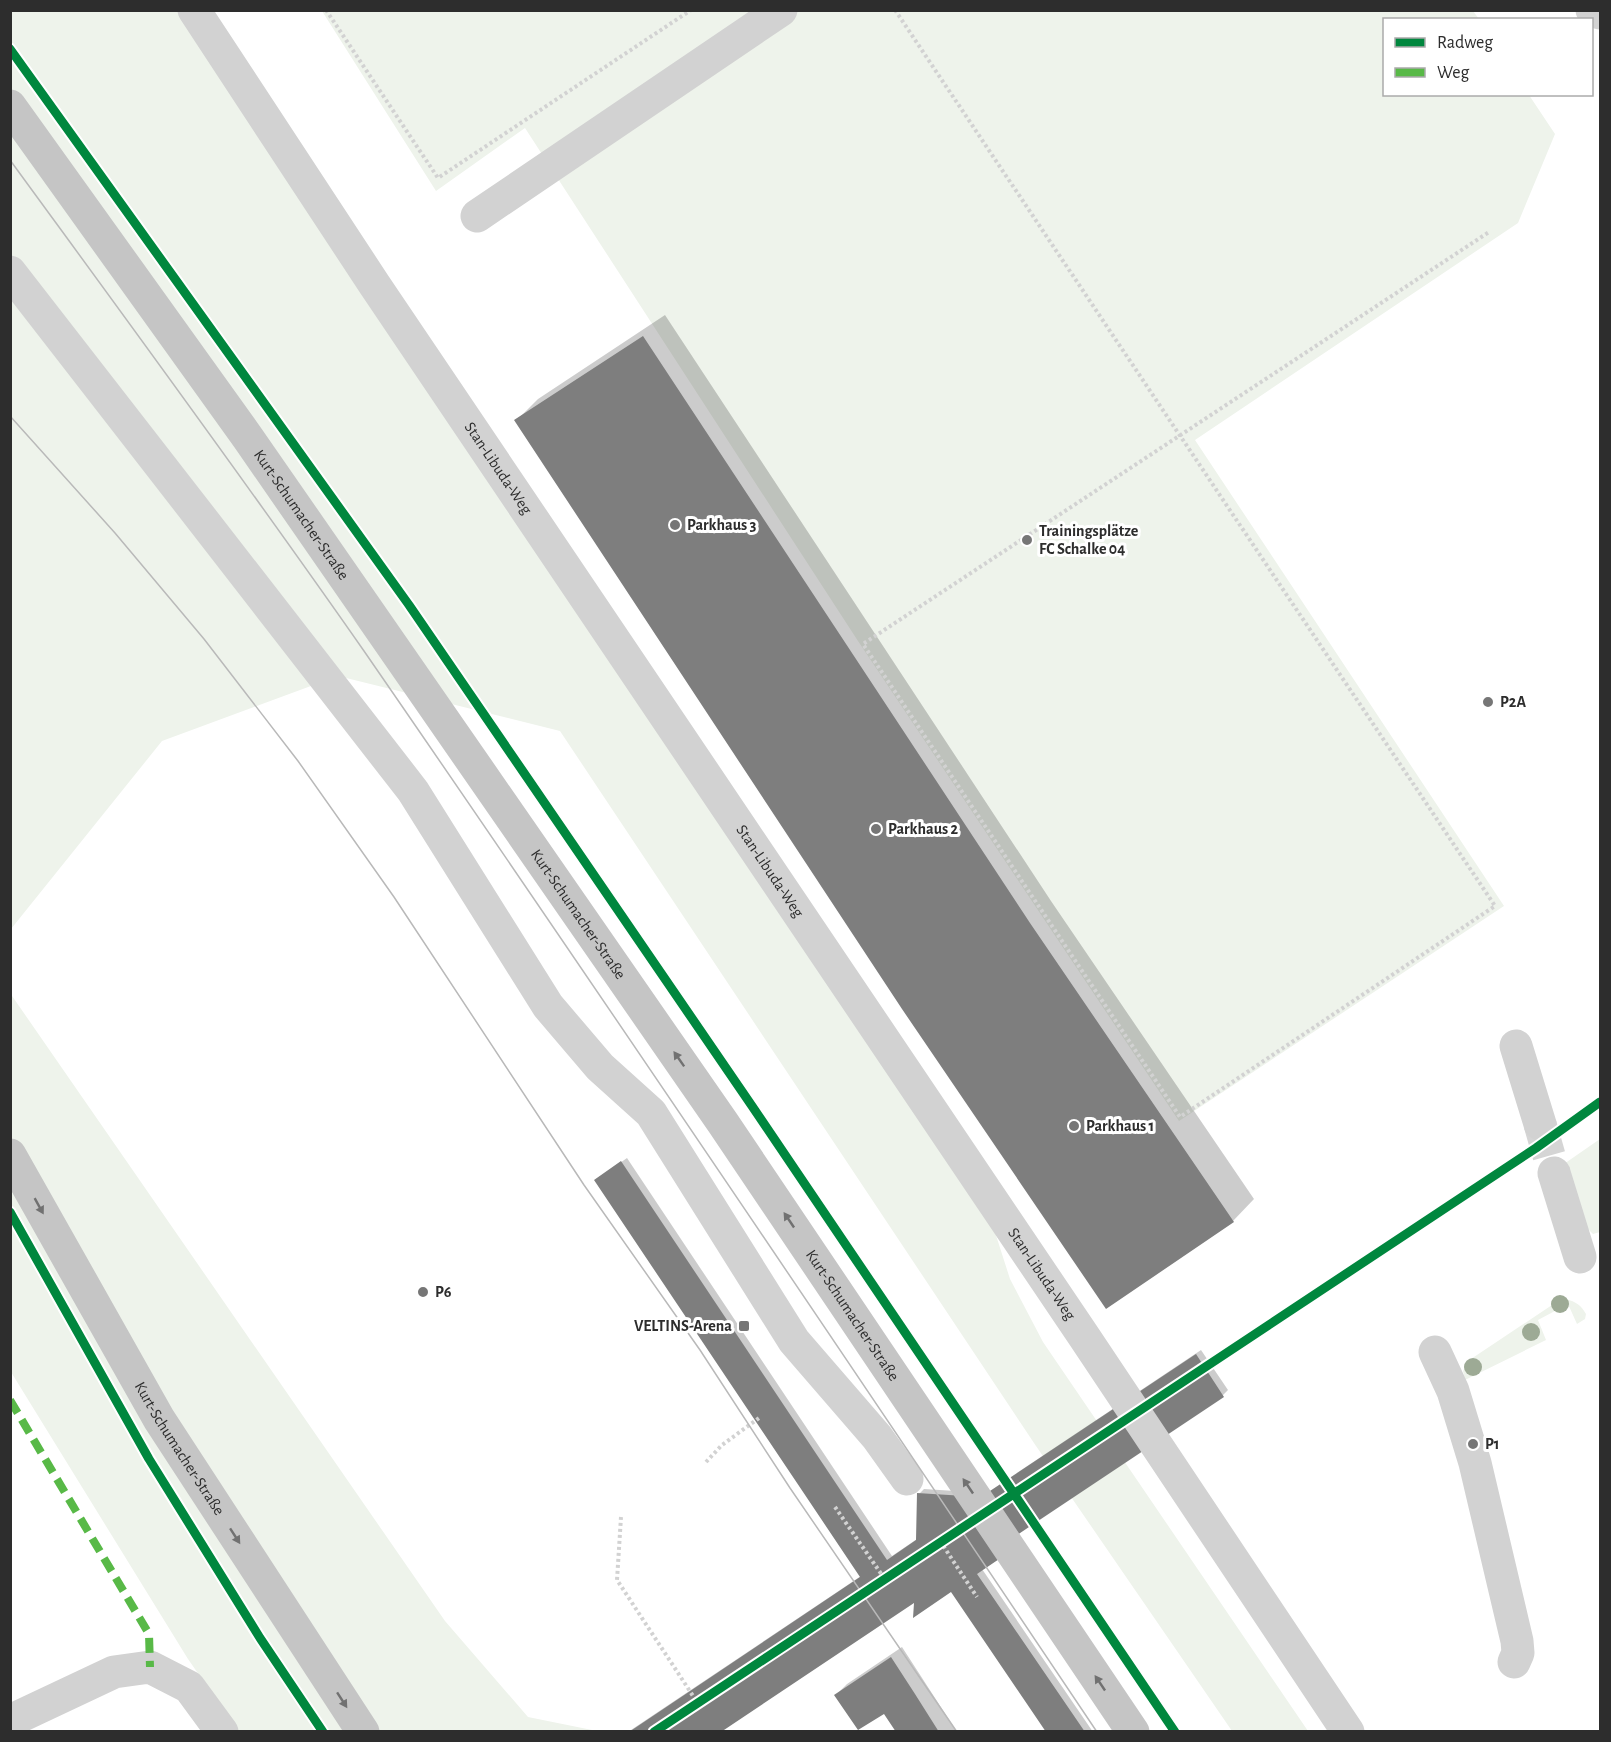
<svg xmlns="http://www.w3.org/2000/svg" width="1611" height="1742" font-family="'Alegreya Sans',sans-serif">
  <rect width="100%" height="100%" fill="#fff"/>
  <path fill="#eef3eb" d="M 11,11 L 193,11 L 985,1201 L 1010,1279 L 1043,1342 L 1308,1731 L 1232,1731 L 1036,1446 L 560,731 L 338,676 L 162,741 L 11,929 Z
    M 322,11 L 1473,11 L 1479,19 L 1384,20 L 1384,94 L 1529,95 L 1555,134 L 1518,223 L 1195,440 L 1504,906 L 1179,1121 L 858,641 L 525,128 L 436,191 Z
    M 10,993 L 445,1621 L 528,1717 L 597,1731 L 238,1731 L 188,1659 L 11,1372 Z
    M 1600,1139 L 1600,1232 L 1593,1234 L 1587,1228 L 1561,1166 Z
    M 1566,1299 C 1576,1302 1581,1305 1586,1314 L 1585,1319 L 1577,1324 L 1568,1304 L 1538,1320 L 1546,1340 L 1465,1380 L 1463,1371 L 1468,1361 L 1558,1301 Z"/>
  <path fill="#0003" d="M 665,315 L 1051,901 L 1254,1199 L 1233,1221 L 516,421 L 538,399 Z
    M 627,1158 L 892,1556 L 917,1539 L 919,1494 L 924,1489 L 987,1493 L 1201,1350 L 1228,1390 L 1223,1395 L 1009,1538 L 982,1569 L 1093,1732 L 1048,1732 L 951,1590 L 915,1600 L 718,1732 L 628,1732 L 861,1576 L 596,1180 Z
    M 902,1647 L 957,1732 L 897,1732 L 885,1712 L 836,1695 L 847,1684 Z"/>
  <path fill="#7e7e7e" d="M 643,336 L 1030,923 L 1234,1222 L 1106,1309 L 902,1009 L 514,420 Z
    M 621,1161 L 887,1560 L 916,1540 L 917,1493 L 981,1497 L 1196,1354 L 1224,1397 L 1005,1543 L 1008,1553 L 977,1574 L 1085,1732 L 1046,1732 L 951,1592 L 913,1618 L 914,1603 L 721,1732 L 629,1732 L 860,1577 L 594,1180 Z
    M 891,1657 L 915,1694 L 939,1732 L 896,1732 L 884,1714 L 858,1730 L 834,1695 Z"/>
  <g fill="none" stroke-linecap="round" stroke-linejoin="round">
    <path stroke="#d5d5d5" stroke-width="33" stroke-dasharray="33 16" stroke-linecap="butt" d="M 1540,1124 L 1554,1173"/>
    <path stroke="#d2d2d2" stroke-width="4" stroke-dasharray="3 3" stroke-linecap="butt" d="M 326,10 L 438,178 L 691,10
      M 895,10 L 1495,906 L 1180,1117 L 863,644 L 1489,232
      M 706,1462 L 722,1445 L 759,1418
      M 835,1507 L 884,1578
      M 621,1517 L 617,1580 L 697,1702
      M 940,1541 L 977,1597"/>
    <g stroke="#d2d2d2" stroke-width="33">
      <path id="s1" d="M 194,10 L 374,284 L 1085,1338 L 1348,1732"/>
      <path d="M 1592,10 L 1600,13"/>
      <path d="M 477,216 L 781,10"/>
      <path d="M 10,272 L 413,791 L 548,1006 L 600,1067 L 651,1113 L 794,1341 L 877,1437 L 907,1479"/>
      <path d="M 1516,1046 L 1540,1124"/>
      <path d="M 1554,1173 L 1580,1257"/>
      <path d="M 1435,1352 L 1453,1391 L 1475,1463 L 1517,1641 L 1518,1653 L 1514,1662"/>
      <path d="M 10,1721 L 114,1672 L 150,1667 L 189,1687 L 222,1732"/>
    </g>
    <g stroke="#c5c5c5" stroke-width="33">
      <path id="s2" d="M 10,106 L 248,438 L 723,1123 L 1133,1732"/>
      <path id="s3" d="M 10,1155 L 159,1419 L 363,1732"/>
    </g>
    <path stroke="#b9b9b9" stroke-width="1.5" d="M 10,160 C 129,323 249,486 364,651 C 611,1009 854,1370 1097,1732
      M 10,416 L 115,533 L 204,639 L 298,761 L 394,897 L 584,1185 L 700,1350 L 790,1488 L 957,1732"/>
    <path stroke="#58b947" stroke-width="8" stroke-dasharray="15 8" stroke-linecap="butt" d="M 10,1400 L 149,1634 L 150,1667"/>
    <defs>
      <path id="cycleway" d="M 10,49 L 409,605 L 752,1106 L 1175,1732
        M 10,1212 L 149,1459 L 260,1638 L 323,1732
        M 654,1732 L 1536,1148 L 1600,1102"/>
    </defs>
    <use href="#cycleway" stroke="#fff" stroke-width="13"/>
    <use href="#cycleway" stroke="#00873e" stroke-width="9"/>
  </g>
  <g fill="#9daa95">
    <circle cx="1560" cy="1304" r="9"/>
    <circle cx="1531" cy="1332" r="9"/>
    <circle cx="1473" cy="1367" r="9"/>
  </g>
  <defs><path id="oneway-solid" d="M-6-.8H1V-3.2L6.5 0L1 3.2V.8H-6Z" transform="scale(1.5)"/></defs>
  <g fill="#717171">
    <use href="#oneway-solid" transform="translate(679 1059) rotate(-125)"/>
    <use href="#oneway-solid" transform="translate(39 1206) rotate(61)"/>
    <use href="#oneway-solid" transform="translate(789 1220) rotate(-124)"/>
    <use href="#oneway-solid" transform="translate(968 1486) rotate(-124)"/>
    <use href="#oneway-solid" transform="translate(235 1536) rotate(57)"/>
    <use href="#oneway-solid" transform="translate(1100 1683) rotate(-124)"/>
    <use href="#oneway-solid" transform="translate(342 1700) rotate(57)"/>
  </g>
  <g fill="#767676" stroke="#fff" stroke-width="2">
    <circle cx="675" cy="525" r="6"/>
    <circle cx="1027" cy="540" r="6"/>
    <circle cx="1488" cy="702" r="6"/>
    <circle cx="876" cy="829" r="6"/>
    <circle cx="1074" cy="1126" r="6"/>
    <circle cx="423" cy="1292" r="6"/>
    <rect x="738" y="1320" width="12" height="12" rx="3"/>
    <circle cx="1473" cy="1444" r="6"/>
  </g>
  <g text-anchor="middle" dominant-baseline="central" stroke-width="6" stroke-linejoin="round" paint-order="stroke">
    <g font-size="16" fill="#2d2d2d" stroke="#fff">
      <text stroke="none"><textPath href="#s1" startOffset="550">Stan-Libuda-Weg</textPath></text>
      <text stroke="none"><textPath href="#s2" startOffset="502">Kurt-Schumacher-Straße</textPath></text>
      <text stroke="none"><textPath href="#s1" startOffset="1036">Stan-Libuda-Weg</textPath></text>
      <text stroke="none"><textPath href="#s2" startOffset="988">Kurt-Schumacher-Straße</textPath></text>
      <text stroke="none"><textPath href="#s1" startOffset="1522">Stan-Libuda-Weg</textPath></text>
      <text stroke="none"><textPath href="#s2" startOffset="1474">Kurt-Schumacher-Straße</textPath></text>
      <text stroke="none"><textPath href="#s3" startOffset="339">Kurt-Schumacher-Straße</textPath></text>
    </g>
    <g font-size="16" font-weight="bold" fill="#2d2d2d" stroke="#fff" text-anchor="start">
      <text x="687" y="525">Parkhaus 3</text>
      <text x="1039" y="531">Trainingsplätze<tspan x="1039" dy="18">FC Schalke 04</tspan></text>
      <text x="1500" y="702">P2A</text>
      <text x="888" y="829">Parkhaus 2</text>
      <text x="1086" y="1126">Parkhaus 1</text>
      <text x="435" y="1292">P6</text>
      <text x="732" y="1326" text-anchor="end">VELTINS-Arena</text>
      <text x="1485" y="1444">P1</text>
    </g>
  </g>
  <rect width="1611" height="1742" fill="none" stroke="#2d2d2d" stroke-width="24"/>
  <rect x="1383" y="18" width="210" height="78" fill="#ffffff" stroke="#ababab" stroke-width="1.5"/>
  <rect x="1395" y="38" width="30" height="9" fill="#00873e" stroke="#ababab" stroke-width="1.5"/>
  <text x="1437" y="48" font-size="18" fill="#2d2d2d">Radweg</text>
  <rect x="1395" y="68" width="30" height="9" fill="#58b947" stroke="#ababab" stroke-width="1.5"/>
  <text x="1437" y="78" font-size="18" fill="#2d2d2d">Weg</text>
</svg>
